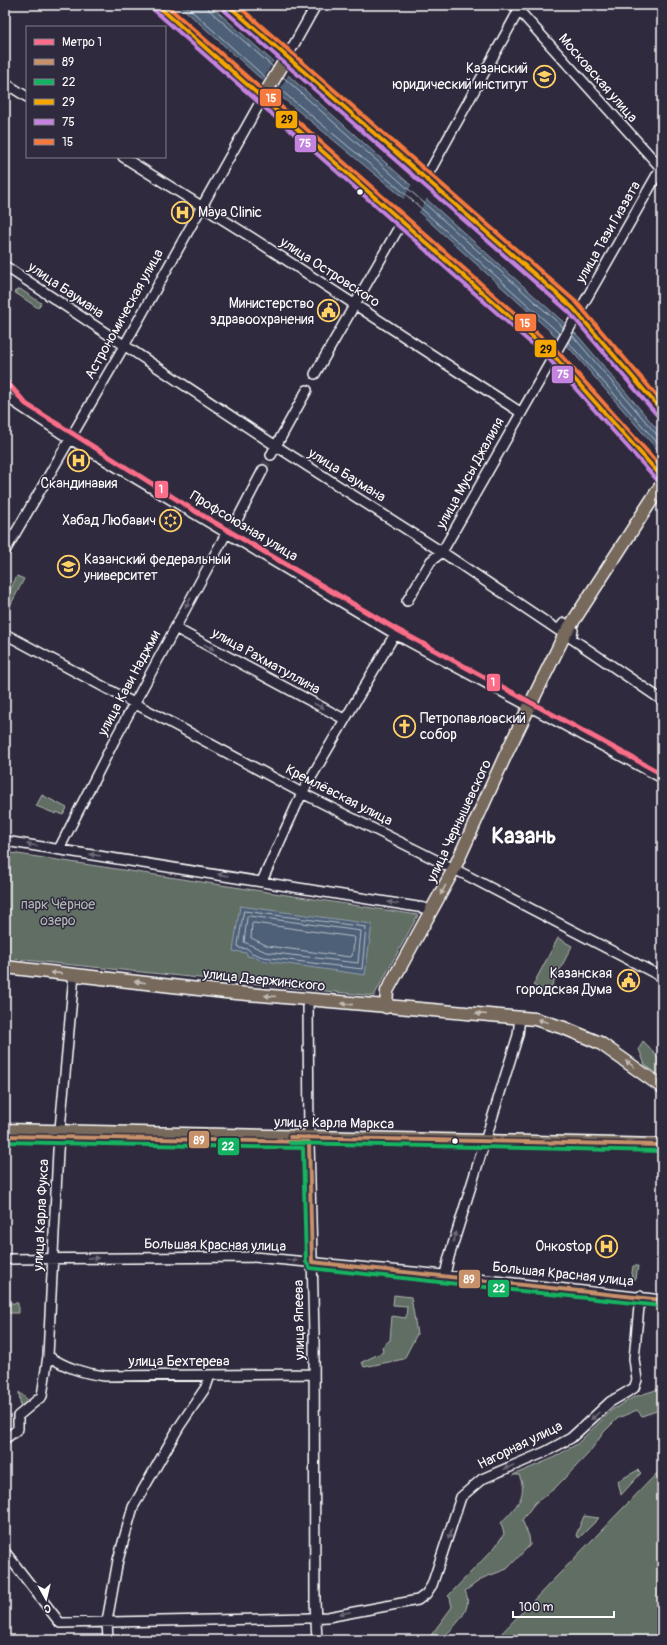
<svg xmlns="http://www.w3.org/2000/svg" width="667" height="1645" font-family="Pangolin,sans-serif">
  <rect width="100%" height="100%" fill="#2f2a3d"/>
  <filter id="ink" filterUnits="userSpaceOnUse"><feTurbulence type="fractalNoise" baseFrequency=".025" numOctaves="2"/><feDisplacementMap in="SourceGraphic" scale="8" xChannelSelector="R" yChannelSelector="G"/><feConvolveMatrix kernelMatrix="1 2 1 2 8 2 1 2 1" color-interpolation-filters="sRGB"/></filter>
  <g filter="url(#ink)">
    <path fill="#606e64" stroke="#b0b6b2" d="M 20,289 L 41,303 L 38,308 L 14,292 Z
      M 17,576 L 24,579 L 9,608 L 5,606 L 5,600 Z
      M 42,795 L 67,808 L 63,815 L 57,812 L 56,814 L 36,806 Z
      M 5,852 L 418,915 L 374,996 L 5,958 Z
      M 558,938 L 572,946 L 548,993 L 533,985 Z
      M 643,1041 C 654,1051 662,1061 662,1077 L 645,1065 L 639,1049 Z
      M 633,1266 L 638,1266 L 636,1279 L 631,1279 Z
      M 394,1295 L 411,1297 L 417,1334 L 404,1359 L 364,1367 L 362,1362 L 383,1352 L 382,1347 L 390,1340 L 392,1316 L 406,1318 L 407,1306 L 393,1305 Z
      M 7,1303 L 18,1303 L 18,1313 L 7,1313 Z
      M 662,1388 L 662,1409 L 642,1416 L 637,1410 L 618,1418 L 604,1432 L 588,1454 L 555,1488 L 535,1503 L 522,1520 L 529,1536 L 530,1545 L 507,1569 L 483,1578 L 465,1591 C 475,1610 453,1627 441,1640 L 420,1640 L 429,1638 L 452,1607 L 450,1598 L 448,1596 L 495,1547 L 504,1534 L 501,1523 C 515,1507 529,1497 519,1475 L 513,1475 L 551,1459 L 577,1444 L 612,1410 L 634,1397 Z
      M 19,1392 L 29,1401 L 29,1403 L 21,1411 Z
      M 662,1468 L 662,1640 L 495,1640 Z
      M 638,1470 L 641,1473 L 621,1495 L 618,1481 Z
      M 584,1516 L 599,1518 L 579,1538 L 576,1535 Z"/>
    <path fill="#4d6077" stroke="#94a0ad" d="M 179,5 L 210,5 L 560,319 L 579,337 L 662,435 L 662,455 L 571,350 L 400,195 L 279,95 Z
      M 240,906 L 372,924 L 365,975 L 259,960 L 259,958 L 247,956 L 247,953 L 233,951 Z"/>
    <path fill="#2f2a3d" d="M 274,60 L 289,73 L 277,95 L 262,82 Z
      M 412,184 L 427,198 L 418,214 L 403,200 Z"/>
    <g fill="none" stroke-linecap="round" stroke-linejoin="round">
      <path stroke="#b8bfc9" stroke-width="1" d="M 185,5 L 266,78
        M 207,5 L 209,10 L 273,67
        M 283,77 L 564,328
        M 277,87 L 403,192 L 560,334
        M 572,335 L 657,435 L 662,437
        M 568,342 L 662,448
        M 244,911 L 366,927 L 362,969 L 263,957 L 252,953 L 248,949 L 239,948 L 238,946 Z
        M 249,916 L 361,931 L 358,963 L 266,952 L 244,942 L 247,918 Z
        M 254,923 L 354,937 L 355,938 L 352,956 L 350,957 L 268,946 L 251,938 L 252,924 Z"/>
      <path stroke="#443f50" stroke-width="9" stroke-dasharray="9 4.5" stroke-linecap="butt" d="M 263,470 L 271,455"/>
      <defs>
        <path id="minor" d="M 514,5 L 662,169
          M 287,57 L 316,5
          M 5,83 L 27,97
          M 123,157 L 254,239 L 520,412
          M 426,178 L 519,10
          M 5,266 L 276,446 L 442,552 L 558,630 L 564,623 L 573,630 L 571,638 L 662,700
          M 315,374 L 402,222
          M 5,396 L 70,439 L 395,634 L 662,778
          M 271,455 L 307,390
          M 238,518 L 263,470
          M 5,551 L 124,346 L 262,99
          M 407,601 L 431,561 L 442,552 L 662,166
          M 175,628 L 344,719
          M 5,634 L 302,793 L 466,875 L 662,977
          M 5,841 L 424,908 L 431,911
          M 59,849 L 114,741 L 227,532
          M 262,881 L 302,793 L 395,634
          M 308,1000 L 309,1142 L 314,1334 L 315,1601 L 317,1640
          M 5,1259 L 254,1257 L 434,1274 L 662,1300
          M 445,1275 L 449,1257 L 518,1035 L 520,1017
          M 48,1356 C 67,1368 83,1373 105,1376 L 314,1374
          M 5,1439 L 18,1429 L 18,1416 L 42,1396 L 48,1356 L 58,1151 L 74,975
          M 5,1552 L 60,1623 L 307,1618 L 328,1617 L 418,1600 L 426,1594 L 432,1585 L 461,1497 L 482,1479 L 545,1452 L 571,1438 L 610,1402 L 634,1388 L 637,1380 L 634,1359 L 640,1296
          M 108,1640 L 107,1621 L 118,1560 L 133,1507 L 179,1427 L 206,1387 L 210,1375"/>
        <path id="major" d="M 157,5 L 553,355 L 662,477
          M 228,5 L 573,308 L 662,411
          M 262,99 L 287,57
          M 5,967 L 225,992 L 535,1019 L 564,1028 L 600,1043 L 662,1087
          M 386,1007 L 387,991 L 454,869 L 506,754 L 565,634 L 662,484
          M 5,1130 L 662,1145"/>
      </defs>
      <use href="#minor" stroke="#fff" stroke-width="12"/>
      <use href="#major" stroke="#fff" stroke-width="15"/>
      <use href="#minor" stroke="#2f2a3d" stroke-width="9"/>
      <use href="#major" stroke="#77695c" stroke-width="12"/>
      <defs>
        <path id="bus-1" d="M 5,1136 L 309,1142 L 312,1262 L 662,1300
          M 290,1137 L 662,1145"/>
        <path id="bus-2" d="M 5,1142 L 303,1148 L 306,1262 L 310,1268 L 661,1306
          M 290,1143 L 662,1151"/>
        <path id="bus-3" d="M 157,5 L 553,355 L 662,477
          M 228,5 L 573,308 L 662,411"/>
        <path id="bus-4" d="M 153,9 L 549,359 L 658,481
          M 224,10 L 569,312 L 657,415"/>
        <path id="bus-5" d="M 166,5 L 557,351 L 662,468
          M 237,5 L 577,303 L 662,402"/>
      </defs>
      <use href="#bus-1" stroke="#2f2a3d" stroke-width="7"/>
      <use href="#bus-2" stroke="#2f2a3d" stroke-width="7"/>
      <use href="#bus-3" stroke="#2f2a3d" stroke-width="7"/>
      <use href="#bus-4" stroke="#2f2a3d" stroke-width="7"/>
      <use href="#bus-5" stroke="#2f2a3d" stroke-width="7"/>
      <use href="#bus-1" stroke="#c7916a" stroke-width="4"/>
      <use href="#bus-2" stroke="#13b361" stroke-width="4"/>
      <use href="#bus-3" stroke="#f7a600" stroke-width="4"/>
      <use href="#bus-4" stroke="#c483df" stroke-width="4"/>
      <use href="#bus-5" stroke="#f6793e" stroke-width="4"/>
      <defs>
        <path id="metro-1" d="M 5,380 L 26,404 L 195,511 L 394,628 L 662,774"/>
      </defs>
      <use href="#metro-1" stroke="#2f2a3d" stroke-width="8"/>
      <use href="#metro-1" stroke="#fb6d88" stroke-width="5"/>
    </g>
    <defs><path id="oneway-solid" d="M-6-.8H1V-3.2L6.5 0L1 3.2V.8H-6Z"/></defs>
    <g fill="#6d6a77">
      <use href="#oneway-solid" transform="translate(188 603) rotate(119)"/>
      <use href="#oneway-solid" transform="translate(209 647) rotate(29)"/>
      <use href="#oneway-solid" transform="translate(319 706) rotate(27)"/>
      <use href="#oneway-solid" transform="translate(32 845) rotate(-171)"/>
      <use href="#oneway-solid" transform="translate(95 855) rotate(-171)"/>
      <use href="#oneway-solid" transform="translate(223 875) rotate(-171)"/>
      <use href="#oneway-solid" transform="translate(393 903) rotate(-170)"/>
      <use href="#oneway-solid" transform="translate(455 1237) rotate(-73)"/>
      <use href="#oneway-solid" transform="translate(93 1258) rotate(-1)"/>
      <use href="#oneway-solid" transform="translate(292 1260) rotate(5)"/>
      <use href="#oneway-solid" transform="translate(595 1416) rotate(138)"/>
      <use href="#oneway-solid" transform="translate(509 1467) rotate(157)"/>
      <use href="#oneway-solid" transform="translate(450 1534) rotate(109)"/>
      <use href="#oneway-solid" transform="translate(345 1613) rotate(168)"/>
    </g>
    <g fill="#c2bcb6">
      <use href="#oneway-solid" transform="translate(443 890) rotate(119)"/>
      <use href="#oneway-solid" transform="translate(56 973) rotate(-174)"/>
      <use href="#oneway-solid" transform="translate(140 982) rotate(-173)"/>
      <use href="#oneway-solid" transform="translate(270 996) rotate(-175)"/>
      <use href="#oneway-solid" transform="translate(347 1004) rotate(-174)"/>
      <use href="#oneway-solid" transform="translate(481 1014) rotate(-175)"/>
      <use href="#oneway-solid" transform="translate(543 1021) rotate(-163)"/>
      <use href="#oneway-solid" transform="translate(630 1064) rotate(-145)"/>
    </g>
  </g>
  <defs>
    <symbol id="university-ring" viewBox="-11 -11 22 22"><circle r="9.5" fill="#2f2a3d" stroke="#ffd166" stroke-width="1.5"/><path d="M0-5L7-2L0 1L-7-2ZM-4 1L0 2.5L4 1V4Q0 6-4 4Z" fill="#ffd166"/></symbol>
    <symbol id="hospital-ring" viewBox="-11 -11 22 22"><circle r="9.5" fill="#2f2a3d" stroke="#ffd166" stroke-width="1.5"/><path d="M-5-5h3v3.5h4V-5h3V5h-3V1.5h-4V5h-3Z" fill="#ffd166"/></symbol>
    <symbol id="civic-ring" viewBox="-11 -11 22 22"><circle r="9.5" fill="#2f2a3d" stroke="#ffd166" stroke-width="1.5"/><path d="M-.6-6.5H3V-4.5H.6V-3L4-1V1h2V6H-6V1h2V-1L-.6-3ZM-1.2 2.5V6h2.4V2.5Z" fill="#ffd166"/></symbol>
    <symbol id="synagogue-ring" viewBox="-11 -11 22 22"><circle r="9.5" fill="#2f2a3d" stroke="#ffd166" stroke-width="1.5"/><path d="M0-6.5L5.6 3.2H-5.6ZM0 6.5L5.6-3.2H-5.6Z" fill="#ffd166"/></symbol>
    <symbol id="church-ring" viewBox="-11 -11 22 22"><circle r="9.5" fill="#2f2a3d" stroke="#ffd166" stroke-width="1.5"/><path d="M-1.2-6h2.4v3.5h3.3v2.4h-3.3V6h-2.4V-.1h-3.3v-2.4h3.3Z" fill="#ffd166"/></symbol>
  </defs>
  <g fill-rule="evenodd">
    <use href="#university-ring" x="532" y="64" width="25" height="25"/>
    <use href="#hospital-ring" x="170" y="200" width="25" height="25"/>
    <use href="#civic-ring" x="316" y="298" width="25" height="25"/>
    <use href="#hospital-ring" x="66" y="448" width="25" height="25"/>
    <use href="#synagogue-ring" x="158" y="508" width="25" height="25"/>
    <use href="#university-ring" x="56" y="554" width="25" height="25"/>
    <use href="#church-ring" x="392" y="714" width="25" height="25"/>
    <use href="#civic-ring" x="616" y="968" width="25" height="25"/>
    <use href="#hospital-ring" x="594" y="1234" width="25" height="25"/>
  </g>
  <g fill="#fff" stroke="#2f2a3d" stroke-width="1.5">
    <circle cx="360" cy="192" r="3.5"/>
    <circle cx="455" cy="1141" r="3.5"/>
  </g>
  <g text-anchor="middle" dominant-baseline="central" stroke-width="3" stroke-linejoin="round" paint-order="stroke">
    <g font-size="14" fill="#fff" stroke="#2f2a3d" text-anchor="end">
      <text x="528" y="68">Казанский<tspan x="528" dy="16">юридический институт</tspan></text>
      <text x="198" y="212" text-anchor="start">Maya Clinic</text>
      <text x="314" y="303">Министерство<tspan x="314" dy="16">здравоохранения</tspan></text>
      <text x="79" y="483" text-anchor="middle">Скандинавия</text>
      <text x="156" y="520">Хабад Любавич</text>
      <text x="84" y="559" text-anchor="start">Казанский федеральный<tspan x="84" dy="16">университет</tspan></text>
      <text x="420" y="718" text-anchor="start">Петропавловский<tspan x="420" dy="16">собор</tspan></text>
      <text x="612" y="973">Казанская<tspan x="612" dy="16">городская Дума</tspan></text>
      <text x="592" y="1246">Онкоstop</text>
    </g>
    <g font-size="14" fill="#fff" stroke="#2f2a3d">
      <text transform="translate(598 78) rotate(49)">Московская улица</text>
      <text transform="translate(608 232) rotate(-60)">улица Тази Гиззата</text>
      <text transform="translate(330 272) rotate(33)">улица Островского</text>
      <text transform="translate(66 290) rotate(34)">улица Баумана</text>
      <text transform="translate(124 314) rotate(-61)">Астрономическая улица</text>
      <text transform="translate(470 473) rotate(-61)">улица Мусы Джалиля</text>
      <text transform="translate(347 475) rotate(32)">улица Баумана</text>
      <text transform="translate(244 526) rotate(31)">Профсоюзная улица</text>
      <text transform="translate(266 661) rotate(29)">улица Рахматуллина</text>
      <text transform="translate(129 683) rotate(-62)">улица Кави Наджми</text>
      <text transform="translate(339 795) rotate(27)">Кремлёвская улица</text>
      <text transform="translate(459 821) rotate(-65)">улица Чернышевского</text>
      <text transform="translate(264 980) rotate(6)">улица Дзержинского</text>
      <text transform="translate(334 1123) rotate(1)">улица Карла Маркса</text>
      <text transform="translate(41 1215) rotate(-87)">улица Карла Фукса</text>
      <text transform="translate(215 1245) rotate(1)">Большая Красная улица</text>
      <text transform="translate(563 1274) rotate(6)">Большая Красная улица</text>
      <text transform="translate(299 1320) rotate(-91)">улица Япеева</text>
      <text x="179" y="1361">улица Бехтерева</text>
      <text transform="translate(520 1445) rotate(-26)">Нагорная улица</text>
    </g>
    <g font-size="14" fill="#b0b6b2" stroke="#2f2a3d">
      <text x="58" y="904">парк Чёрное<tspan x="58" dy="16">озеро</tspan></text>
    </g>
    <g font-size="22" font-weight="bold" fill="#fff" stroke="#2f2a3d">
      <text x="524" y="836">Казань</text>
    </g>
  </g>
  <g stroke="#2f2a3d" stroke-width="1.5">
    <rect x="259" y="88" width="23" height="19" rx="4" fill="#f6793e"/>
    <rect x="275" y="110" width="23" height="19" rx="4" fill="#f7a600"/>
    <rect x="294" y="134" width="23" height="19" rx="4" fill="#c483df"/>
    <rect x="514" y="313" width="23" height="19" rx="4" fill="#f6793e"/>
    <rect x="534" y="339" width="23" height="19" rx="4" fill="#f7a600"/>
    <rect x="551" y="365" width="23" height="19" rx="4" fill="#c483df"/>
    <rect x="154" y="480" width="15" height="19" rx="4" fill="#fb6d88"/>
    <rect x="486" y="673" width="15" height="19" rx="4" fill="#fb6d88"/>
    <rect x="188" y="1130" width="22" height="19" rx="4" fill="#c7916a"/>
    <rect x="217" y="1137" width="23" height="19" rx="4" fill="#13b361"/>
    <rect x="458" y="1269" width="23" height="20" rx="4" fill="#c7916a"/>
    <rect x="487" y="1279" width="23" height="19" rx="4" fill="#13b361"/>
  </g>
  <g font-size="11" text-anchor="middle" font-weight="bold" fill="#fff">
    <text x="271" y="102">15</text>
    <text x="305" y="147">75</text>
    <text x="525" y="327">15</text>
    <text x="563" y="378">75</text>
    <text x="161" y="493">1</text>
    <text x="493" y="686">1</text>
    <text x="199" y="1144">89</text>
    <text x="228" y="1150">22</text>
    <text x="469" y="1283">89</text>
    <text x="499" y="1292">22</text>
  </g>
  <g font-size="11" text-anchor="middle" font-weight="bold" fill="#111">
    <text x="287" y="123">29</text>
    <text x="546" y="353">29</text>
  </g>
  <rect width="667" height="1645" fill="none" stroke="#2f2a3d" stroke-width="20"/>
  <rect x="10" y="10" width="647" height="1625" fill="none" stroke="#fff" stroke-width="1.5" filter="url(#ink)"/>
  <rect x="26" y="26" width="140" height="132" fill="#2f2a3d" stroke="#827f8b"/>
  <rect x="34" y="39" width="20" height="6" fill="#fb6d88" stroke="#827f8b"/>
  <text x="62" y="46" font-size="12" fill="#ffffff">Метро 1</text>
  <rect x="34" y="59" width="20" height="6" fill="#c7916a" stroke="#827f8b"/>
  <text x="62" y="66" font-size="12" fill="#ffffff">89</text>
  <rect x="34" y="79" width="20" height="6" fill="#13b361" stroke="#827f8b"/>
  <text x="62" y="86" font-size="12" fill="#ffffff">22</text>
  <rect x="34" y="99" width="20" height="6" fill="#f7a600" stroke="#827f8b"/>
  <text x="62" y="106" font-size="12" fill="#ffffff">29</text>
  <rect x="34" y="119" width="20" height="6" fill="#c483df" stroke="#827f8b"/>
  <text x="62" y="126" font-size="12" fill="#ffffff">75</text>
  <rect x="34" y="139" width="20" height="6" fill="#f6793e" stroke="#827f8b"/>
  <text x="62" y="146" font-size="12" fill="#ffffff">15</text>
  <g transform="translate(46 1599) rotate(172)" stroke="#2f2a3d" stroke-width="3" paint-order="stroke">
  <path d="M0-3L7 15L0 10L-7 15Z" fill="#ffffff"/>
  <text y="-6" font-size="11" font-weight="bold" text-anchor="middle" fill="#ffffff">С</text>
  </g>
  <path d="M513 1611v6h101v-6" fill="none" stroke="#ffffff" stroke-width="2"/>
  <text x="519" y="1611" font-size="12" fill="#ffffff" stroke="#2f2a3d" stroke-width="3" paint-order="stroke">100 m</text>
</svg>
